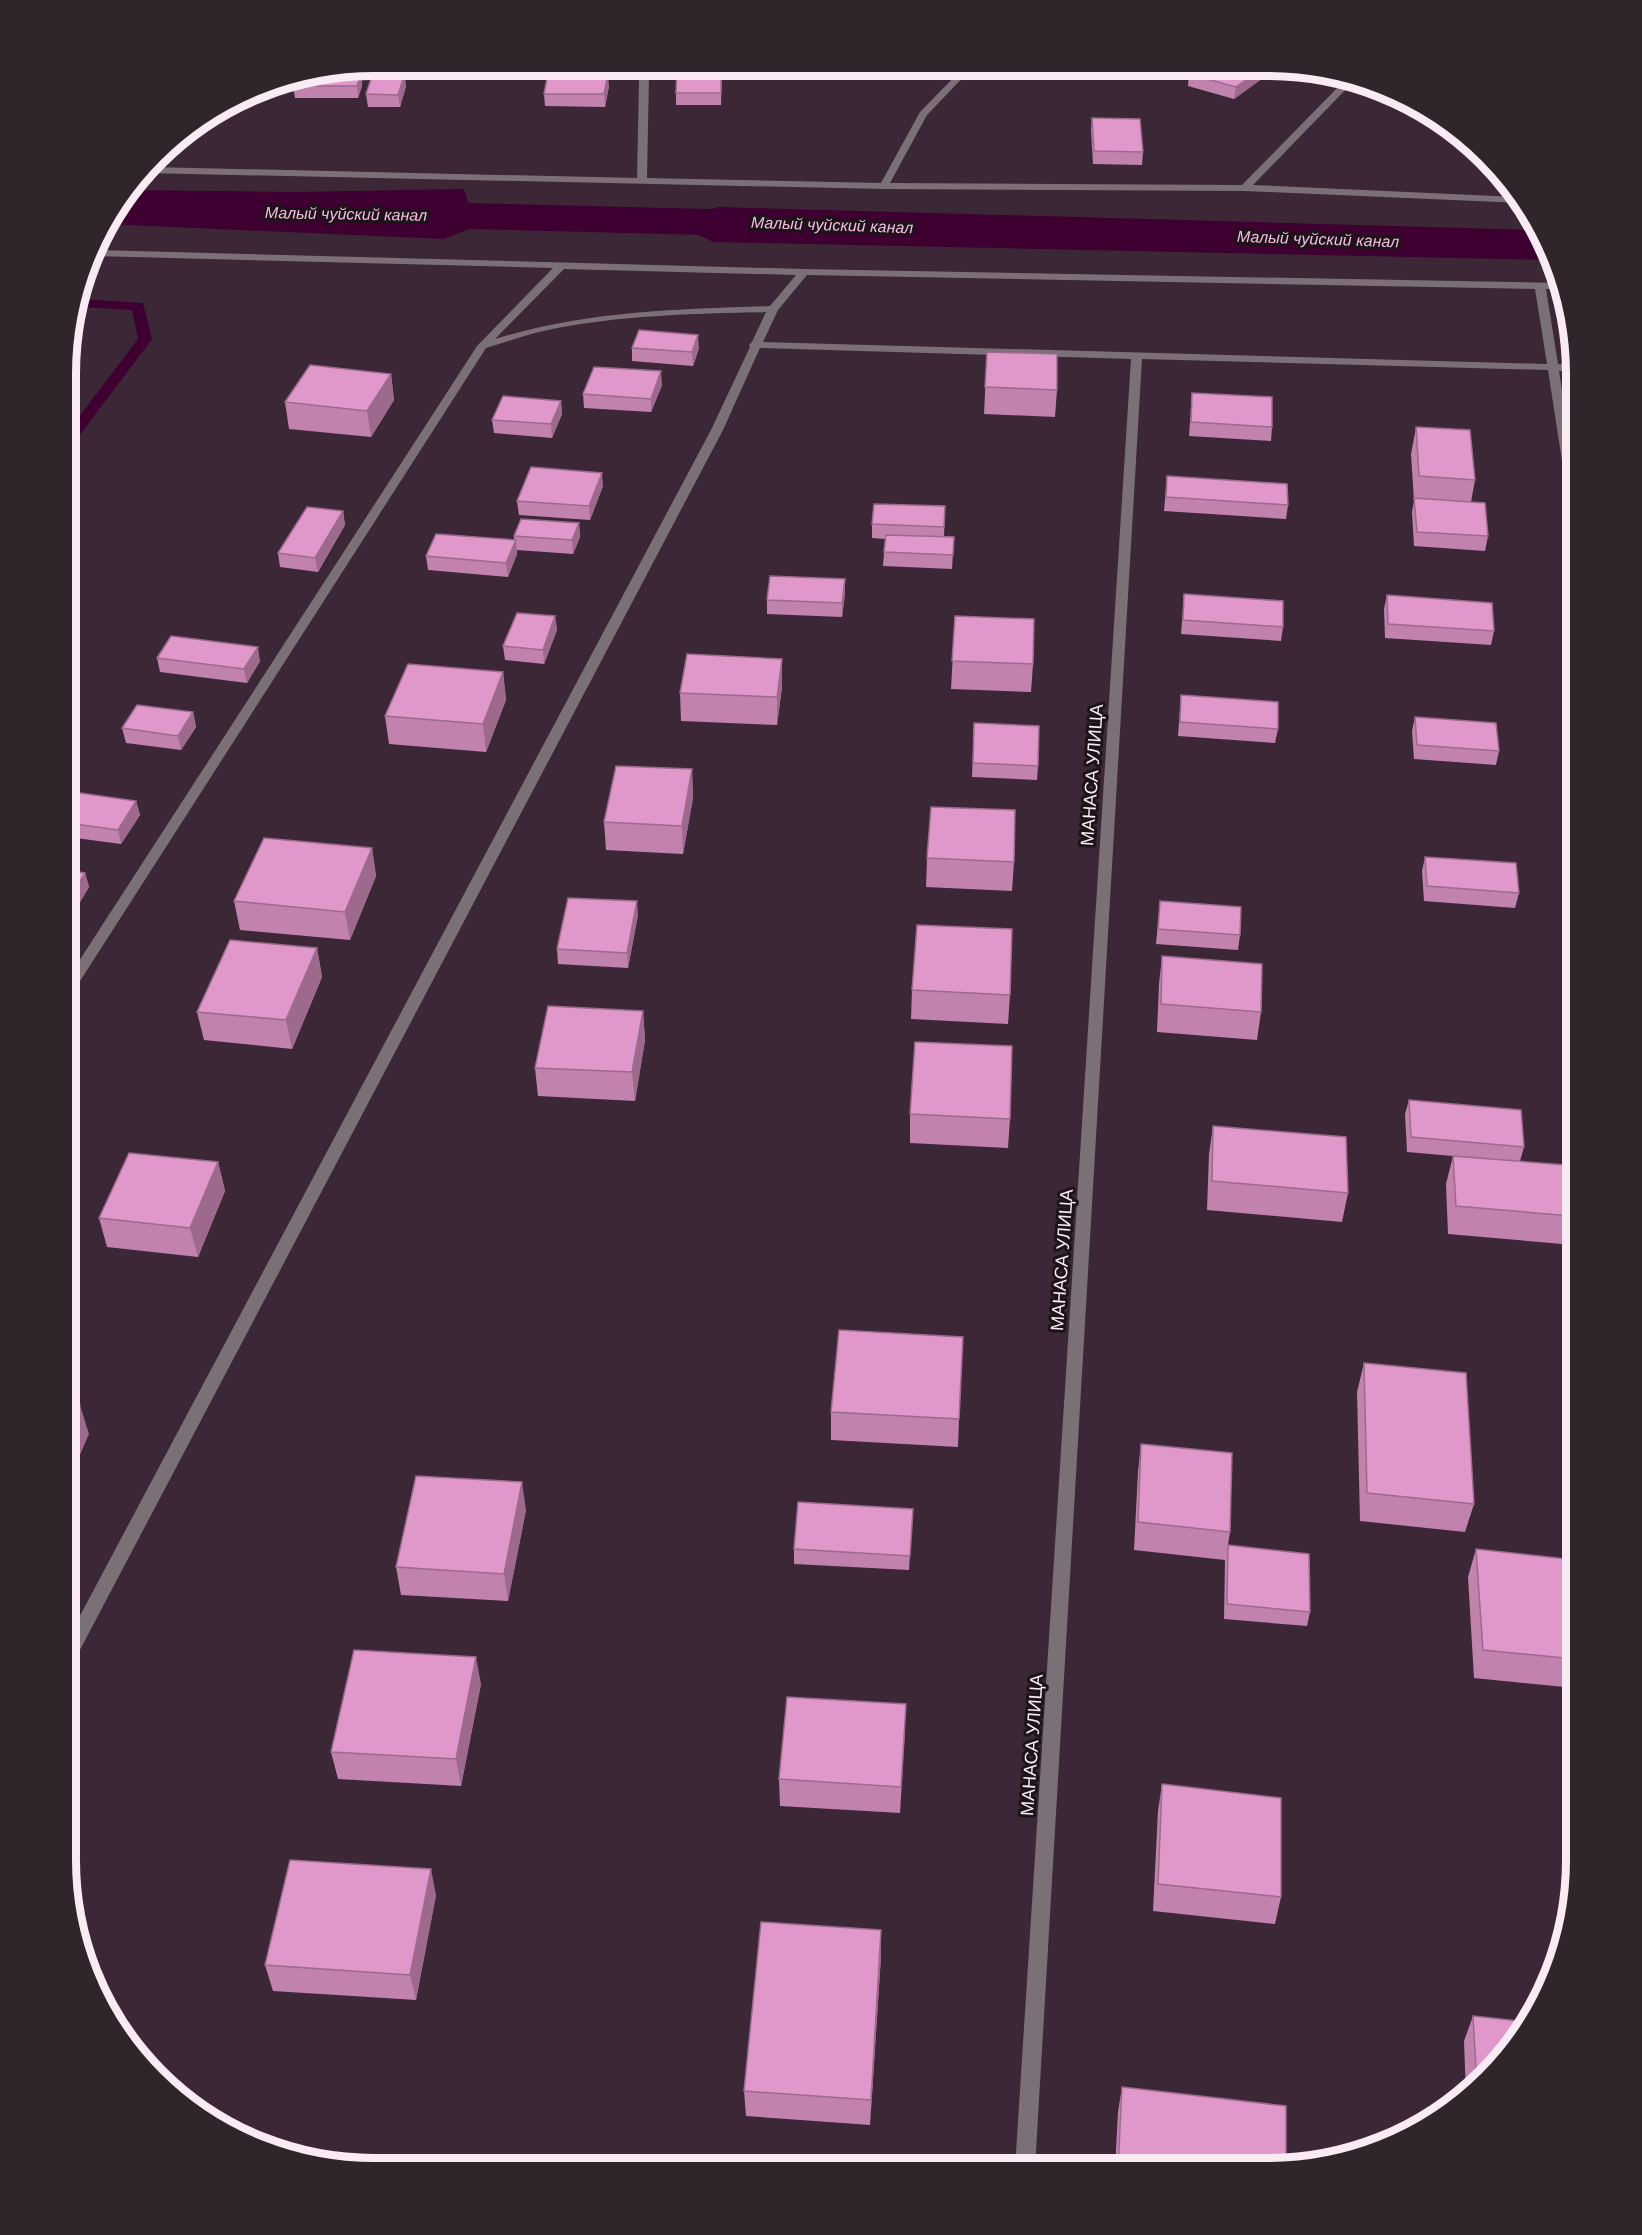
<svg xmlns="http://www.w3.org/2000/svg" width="1642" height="2235" font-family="Arial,sans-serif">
  <rect width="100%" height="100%" fill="#3c2736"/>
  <path fill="#3d0030" d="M 464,189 L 468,202 L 481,208 L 560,211 L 557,224 L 480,225 L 443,239 L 106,224 L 132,190 L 297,192 Z
    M 718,207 L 1539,230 L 1552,260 L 713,242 L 687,229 L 650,227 L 654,214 L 693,215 Z"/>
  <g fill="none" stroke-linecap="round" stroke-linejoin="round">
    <path fill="#3d0030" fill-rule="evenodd" d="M 80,299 L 143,303 L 152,339 L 73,444 L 68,445 L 69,430 L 138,339 L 132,310 L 78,307 Z"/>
    <path fill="#3d0030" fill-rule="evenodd" d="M 466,203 L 745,210 L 761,214 L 767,223 L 761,232 L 745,236 L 466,229 L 450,225 L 444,216 L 450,207 Z"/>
    <path fill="#7b7077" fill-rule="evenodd" d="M 643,67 L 652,67 L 649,76 L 647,178 L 881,183 L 920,112 L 963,68 L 972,68 L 927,115 L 890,183 L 1242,185 L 1346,79 L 1354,81 L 1253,185 L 1517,197 L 1521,203 L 1245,191 L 884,189 L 146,173 L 151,167 L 637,178 L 639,79 L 341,79 L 336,76 L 341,73 L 640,73 Z
      M 97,250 L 804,269 L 1561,283 L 1563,289 L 1546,289 L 1558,364 L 1575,365 L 1576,371 L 1559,371 L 1576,477 L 1576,516 L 1570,513 L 1548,370 L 1142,359 L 1035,2168 L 1015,2168 L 1131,359 L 760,348 L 723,430 L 72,1665 L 66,1668 L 66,1642 L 711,430 L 750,347 L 749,345 L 752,342 L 766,312 C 694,314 619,315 548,330 C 527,334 507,342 486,348 L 73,992 L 68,994 L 68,978 L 477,346 L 553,268 L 95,256 ZM 564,269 L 796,275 L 770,306 C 677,309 585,311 495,339 ZM 807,275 L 1535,289 L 1547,364 L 763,342 L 778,310 Z"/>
  </g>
  <path fill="#c182ae" d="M 722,67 L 721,105 L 676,105 L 676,93 Z
    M 1197,68 L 1304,69 L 1291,79 L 1268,73 L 1267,75 L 1234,99 L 1188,86 L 1189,74 Z
    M 361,74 L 362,86 L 358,98 L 295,98 L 293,86 Z
    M 406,86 L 400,107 L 368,107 L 366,94 Z
    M 609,86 L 605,107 L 545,106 L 544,94 Z
    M 1092,118 L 1143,152 L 1142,165 L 1093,164 L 1091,130 Z
    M 632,348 L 699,348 L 693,366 L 632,361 Z
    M 987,352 L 1057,390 L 1055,417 L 984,414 Z
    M 391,374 L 394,400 L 371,437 L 289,429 L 285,402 Z
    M 662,385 L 651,412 L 584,408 L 583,394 Z
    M 1192,393 L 1272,427 L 1271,441 L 1189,436 Z
    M 561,401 L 562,414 L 552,438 L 494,433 L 492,420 Z
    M 1416,427 L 1475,480 L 1471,502 L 1488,536 L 1485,551 L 1414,546 L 1412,512 L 1414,501 L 1411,454 Z
    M 1167,476 L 1288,505 L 1286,519 L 1164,511 Z
    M 603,486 L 590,520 L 519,515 L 517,501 Z
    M 945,506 L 944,537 L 954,537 L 952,569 L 883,566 L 885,539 L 872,538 L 872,524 Z
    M 343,511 L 345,525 L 318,572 L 280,567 L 278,553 Z
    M 579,523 L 580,537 L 573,554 L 517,550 L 517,554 L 508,577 L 428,570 L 426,556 L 514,540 L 514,536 Z
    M 845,579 L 845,593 L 842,617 L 767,614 L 767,600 Z
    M 1184,594 L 1283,627 L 1281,641 L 1181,634 Z
    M 1387,595 L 1494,631 L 1491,645 L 1385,638 L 1384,609 Z
    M 555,616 L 557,630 L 544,664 L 505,660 L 503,646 Z
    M 955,616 L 1033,664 L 1031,692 L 951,689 Z
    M 157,658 L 260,661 L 247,683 L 160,672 Z
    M 503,672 L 506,700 L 486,752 L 389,744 L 385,716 Z
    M 782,687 L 777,725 L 681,721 L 680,693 Z
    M 1181,695 L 1278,729 L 1275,743 L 1178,736 Z
    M 193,712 L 196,727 L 181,750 L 126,743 L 122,728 Z
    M 1415,717 L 1499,751 L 1496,765 L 1414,759 L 1412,731 Z
    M 974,723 L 1038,766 L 1037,780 L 972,777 Z
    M 692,769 L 693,798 L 683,854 L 606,850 L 604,822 Z
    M 68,801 L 136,801 L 140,815 L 121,844 L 68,837 Z
    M 372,848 L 376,876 L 350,940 L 240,930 L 234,901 Z
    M 1425,857 L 1519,893 L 1515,908 L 1424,901 L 1422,871 Z
    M 927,858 L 1014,862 L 1012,891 L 926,887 Z
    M 68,870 L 85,873 L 89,887 L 71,917 L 68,916 Z
    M 1160,901 L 1240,935 L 1238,950 L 1156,944 Z
    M 638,915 L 628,968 L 558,964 L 557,949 Z
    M 317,948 L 322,977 L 292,1049 L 204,1040 L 197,1012 Z
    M 1162,956 L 1261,1012 L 1257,1040 L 1157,1032 L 1159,984 Z
    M 912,990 L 1010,995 L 1008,1024 L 911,1019 Z
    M 643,1011 L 645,1040 L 635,1101 L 538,1096 L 535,1068 Z
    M 1409,1100 L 1524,1147 L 1520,1161 L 1571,1216 L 1562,1244 L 1448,1234 L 1446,1184 L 1453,1156 L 1407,1152 L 1405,1114 Z
    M 910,1114 L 1010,1119 L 1008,1148 L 910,1143 Z
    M 1213,1126 L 1348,1193 L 1342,1222 L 1207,1210 L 1209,1154 Z
    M 218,1162 L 225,1191 L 198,1257 L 107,1247 L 99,1218 Z
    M 1364,1363 L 1474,1504 L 1465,1532 L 1360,1521 L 1357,1392 Z
    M 831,1412 L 959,1419 L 958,1447 L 831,1440 Z
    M 1141,1444 L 1230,1532 L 1228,1545 L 1310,1612 L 1307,1626 L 1224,1619 L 1225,1560 L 1134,1550 L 1138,1472 Z
    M 913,1509 L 909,1570 L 794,1564 L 794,1549 Z
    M 526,1510 L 508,1601 L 401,1595 L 396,1567 Z
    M 1476,1549 L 1575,1560 L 1575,1688 L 1474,1678 L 1468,1577 Z
    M 481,1684 L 461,1786 L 338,1779 L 331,1752 Z
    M 905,1731 L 900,1813 L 780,1806 L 779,1779 Z
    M 1162,1784 L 1281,1897 L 1275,1924 L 1153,1911 L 1158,1811 Z
    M 436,1895 L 416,2000 L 273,1991 L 265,1965 Z
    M 881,1956 L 870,2125 L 746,2116 L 744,2091 Z
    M 1473,2016 L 1524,2032 L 1471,2092 L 1466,2096 L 1464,2041 Z
    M 1122,2087 L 1268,2169 L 1115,2169 L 1118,2112 Z"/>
  <path fill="#9d6a8d" d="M 1261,69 L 1268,69 L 1267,75 L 1234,99 L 1236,87 Z
    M 1292,69 L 1304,69 L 1291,79 Z
    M 405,73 L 406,86 L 400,107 L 398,95 Z
    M 361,74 L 362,86 L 358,98 L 357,86 Z
    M 608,74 L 609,86 L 605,107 L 604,94 Z
    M 698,335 L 699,348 L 693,366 L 692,352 Z
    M 661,371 L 662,385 L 651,412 L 651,399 Z
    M 391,374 L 394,400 L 371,437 L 367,411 Z
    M 561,401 L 562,414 L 552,438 L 551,424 Z
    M 602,473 L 603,486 L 590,520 L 589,506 Z
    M 343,511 L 345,525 L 318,572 L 315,558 Z
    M 579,523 L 580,537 L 573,554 L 572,540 Z
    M 516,540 L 517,554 L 508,577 L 506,563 Z
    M 845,579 L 845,593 L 842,617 L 842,603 Z
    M 555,616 L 557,630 L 544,664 L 543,650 Z
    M 258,647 L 260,661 L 247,683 L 244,669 Z
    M 782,659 L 782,687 L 777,725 L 777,697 Z
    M 503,672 L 506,700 L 486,752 L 483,724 Z
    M 193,712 L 196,727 L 181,750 L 178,736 Z
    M 692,769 L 693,798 L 683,854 L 682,826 Z
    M 136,801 L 140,815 L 121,844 L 118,830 Z
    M 372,848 L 376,876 L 350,940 L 345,912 Z
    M 85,873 L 89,887 L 71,917 L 68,906 L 68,901 Z
    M 637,901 L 638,915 L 628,968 L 627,953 Z
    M 317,948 L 322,977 L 292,1049 L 286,1020 Z
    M 643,1011 L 645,1040 L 635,1101 L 632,1072 Z
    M 218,1162 L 225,1191 L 198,1257 L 190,1228 Z
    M 80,1405 L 89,1434 L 67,1485 L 67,1435 Z
    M 522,1482 L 526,1510 L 508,1601 L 504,1574 Z
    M 476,1657 L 481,1684 L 461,1786 L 456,1759 Z
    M 431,1869 L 436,1895 L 416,2000 L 410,1975 Z
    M 881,1930 L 881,1956 L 870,2125 L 871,2100 Z"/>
  <path fill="#e097ca" stroke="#9d6a8d" stroke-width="1.5" d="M 677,67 L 721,67 L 721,93 L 676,93 Z
    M 1197,68 L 1261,69 L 1236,87 L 1189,74 Z
    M 373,73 L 405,73 L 398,95 L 366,94 Z
    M 548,73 L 608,74 L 604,94 L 544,94 Z
    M 328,74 L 361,74 L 357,86 L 293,86 L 295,79 Z
    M 1092,118 L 1140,119 L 1143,152 L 1094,151 Z
    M 639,330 L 698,335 L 692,352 L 632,348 Z
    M 987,352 L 1057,354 L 1057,390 L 985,387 Z
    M 310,365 L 391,374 L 367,411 L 285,402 Z
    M 594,367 L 661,371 L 651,399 L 583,394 Z
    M 1192,393 L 1272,397 L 1272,427 L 1191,422 Z
    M 503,396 L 561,401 L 551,424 L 492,420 Z
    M 1416,427 L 1470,430 L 1475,480 L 1419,476 Z
    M 531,467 L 602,473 L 589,506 L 517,501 Z
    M 1167,476 L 1287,484 L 1288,505 L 1166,497 Z
    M 1414,498 L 1485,503 L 1488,536 L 1417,532 Z
    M 874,504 L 945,506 L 944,527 L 872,524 Z
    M 307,507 L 343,511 L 315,558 L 278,553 Z
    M 521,519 L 579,523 L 572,540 L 514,536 Z
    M 436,534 L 516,540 L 506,563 L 426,556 Z
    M 886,535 L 954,537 L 953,555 L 884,552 Z
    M 770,576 L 845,579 L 842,603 L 767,600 Z
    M 1184,594 L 1283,601 L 1283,627 L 1183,620 Z
    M 1387,595 L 1492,603 L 1494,631 L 1388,624 Z
    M 517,613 L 555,616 L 543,650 L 503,646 Z
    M 955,616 L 1034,619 L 1033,664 L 952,661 Z
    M 171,636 L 258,647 L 244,669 L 157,658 Z
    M 687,654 L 782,659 L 777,697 L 680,693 Z
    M 408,664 L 503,672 L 483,724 L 385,716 Z
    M 1181,695 L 1278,702 L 1278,729 L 1180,722 Z
    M 137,705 L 193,712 L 178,736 L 122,728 Z
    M 1415,717 L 1496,723 L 1499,751 L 1417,745 Z
    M 974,723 L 1039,726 L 1038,766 L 973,763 Z
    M 616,766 L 692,769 L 682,826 L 604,822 Z
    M 73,792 L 136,801 L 118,830 L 68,823 L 68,801 Z
    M 931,807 L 1015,810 L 1014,862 L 927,858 Z
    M 264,838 L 372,848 L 345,912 L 234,901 Z
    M 1425,857 L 1516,863 L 1519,893 L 1427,886 Z
    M 68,870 L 85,873 L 68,901 Z
    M 568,898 L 637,901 L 627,953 L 557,949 Z
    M 1160,901 L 1241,907 L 1240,935 L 1158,929 Z
    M 917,925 L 1012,929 L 1010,995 L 912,990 Z
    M 230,940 L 317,948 L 286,1020 L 197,1012 Z
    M 1162,956 L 1262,964 L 1261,1012 L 1161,1004 Z
    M 548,1006 L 643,1011 L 632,1072 L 535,1068 Z
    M 915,1042 L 1012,1046 L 1010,1119 L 910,1114 Z
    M 1409,1100 L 1521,1110 L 1524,1147 L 1411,1137 Z
    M 1213,1126 L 1346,1137 L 1348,1193 L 1212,1181 Z
    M 129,1153 L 218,1162 L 190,1228 L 99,1218 Z
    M 1453,1156 L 1566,1165 L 1571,1216 L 1456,1206 Z
    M 839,1330 L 963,1337 L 959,1419 L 831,1412 Z
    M 1364,1363 L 1466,1373 L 1474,1504 L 1367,1493 Z
    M 67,1404 L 80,1405 L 67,1435 Z
    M 1141,1444 L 1232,1453 L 1230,1532 L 1138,1522 Z
    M 416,1476 L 522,1482 L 504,1574 L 396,1567 Z
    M 798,1502 L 913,1509 L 910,1556 L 794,1549 Z
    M 1228,1545 L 1309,1554 L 1310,1612 L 1227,1604 Z
    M 1476,1549 L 1575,1560 L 1575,1659 L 1483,1650 Z
    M 354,1650 L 476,1657 L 456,1759 L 331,1752 Z
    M 787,1697 L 906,1704 L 901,1787 L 779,1779 Z
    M 1162,1784 L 1281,1798 L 1281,1897 L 1158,1884 Z
    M 290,1860 L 431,1869 L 410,1975 L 265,1965 Z
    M 761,1922 L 881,1930 L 871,2100 L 744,2091 Z
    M 1473,2016 L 1529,2022 L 1524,2032 L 1477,2086 Z
    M 1122,2087 L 1286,2106 L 1286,2167 L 1268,2169 L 1118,2169 Z"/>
  <g text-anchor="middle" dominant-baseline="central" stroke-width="6" stroke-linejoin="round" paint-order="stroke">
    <g font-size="16" font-style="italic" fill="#f6bce3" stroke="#1d141a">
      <text transform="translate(346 214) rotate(1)">Малый чуйский канал</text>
      <text transform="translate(832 225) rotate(2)">Малый чуйский канал</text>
      <text transform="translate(1318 239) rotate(2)">Малый чуйский канал</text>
    </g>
    <g font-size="18" fill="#f9eaf3" stroke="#1d141a">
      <text transform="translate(1092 775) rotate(-86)">МАНАСА УЛИЦА</text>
      <text transform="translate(1062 1260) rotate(-86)">МАНАСА УЛИЦА</text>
      <text transform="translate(1032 1745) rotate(-86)">МАНАСА УЛИЦА</text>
    </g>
  </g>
  <path d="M0 0H1642V2235H0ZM374 76H1268A298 298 0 0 1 1566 374V1860A298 298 0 0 1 1268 2158H374A298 298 0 0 1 76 1860V374A298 298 0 0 1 374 76Z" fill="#2f252b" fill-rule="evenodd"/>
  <path fill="none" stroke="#f9eaf3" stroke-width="8" d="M374 76H1268A298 298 0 0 1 1566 374V1860A298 298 0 0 1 1268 2158H374A298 298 0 0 1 76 1860V374A298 298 0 0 1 374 76Z"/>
</svg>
